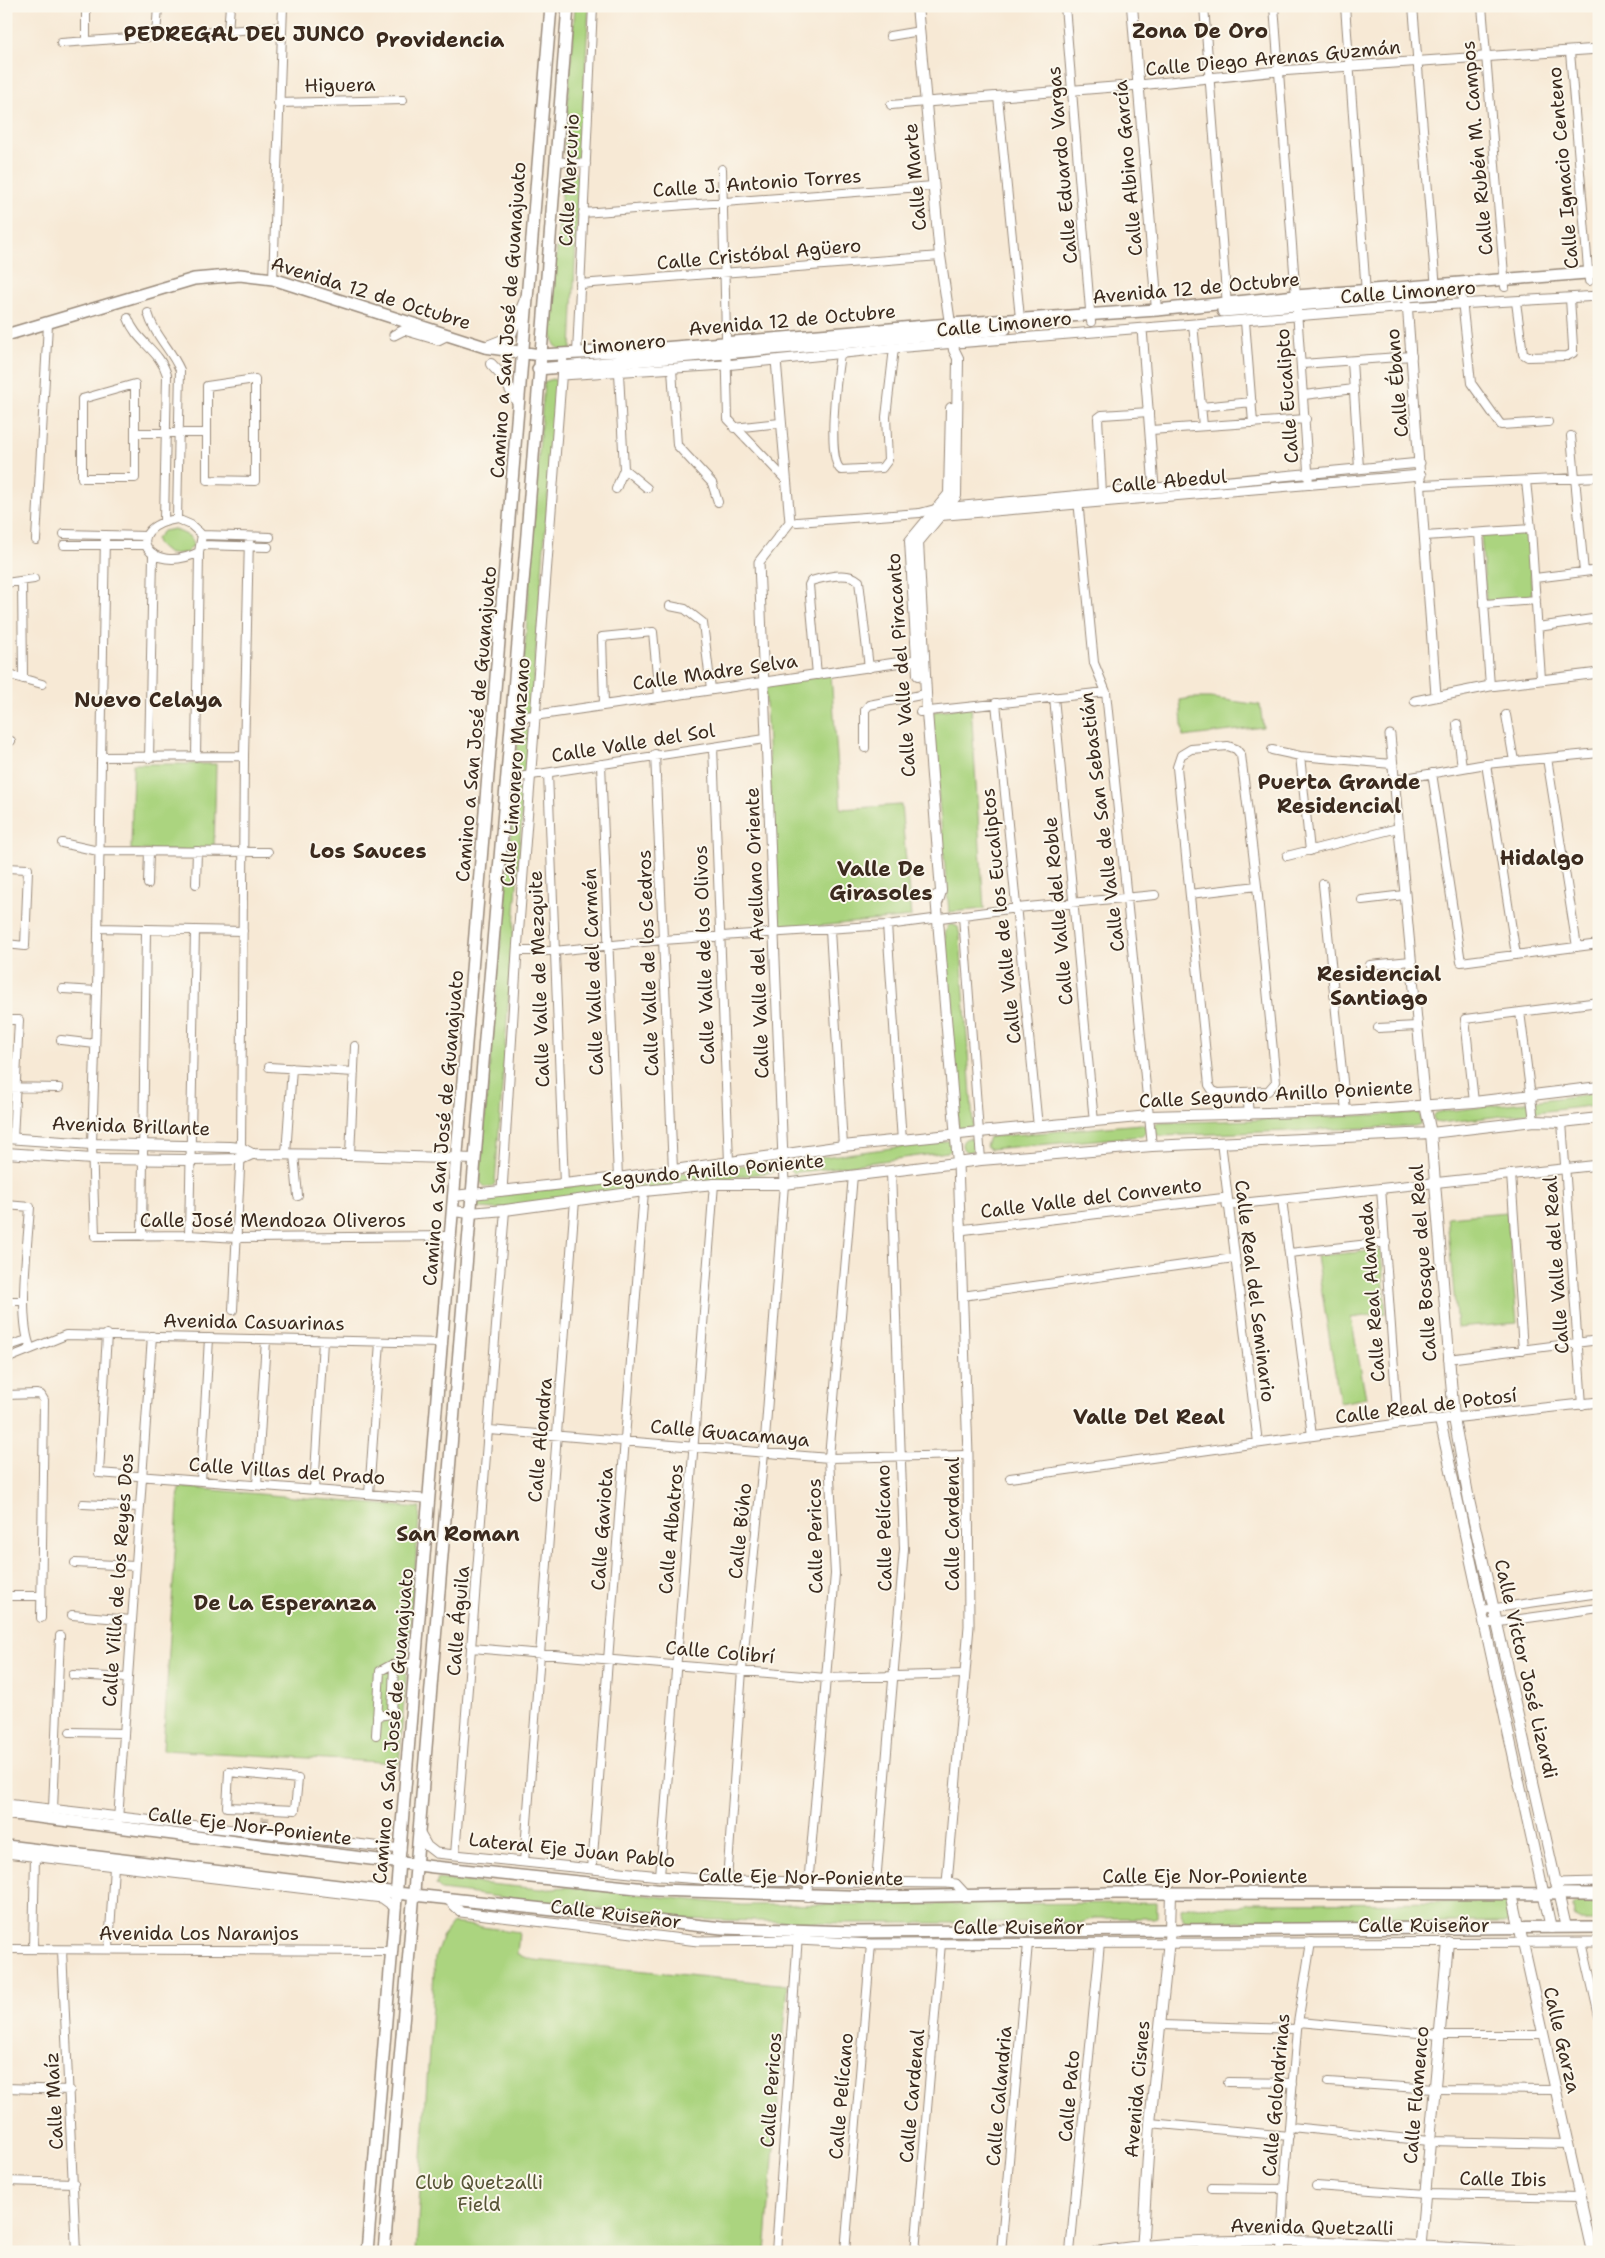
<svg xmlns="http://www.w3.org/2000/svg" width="1605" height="2258" font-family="'Shantell Sans',sans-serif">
  <rect width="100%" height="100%" fill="#fbf7ec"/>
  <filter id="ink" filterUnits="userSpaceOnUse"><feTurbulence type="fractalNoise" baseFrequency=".02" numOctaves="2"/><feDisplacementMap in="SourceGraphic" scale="10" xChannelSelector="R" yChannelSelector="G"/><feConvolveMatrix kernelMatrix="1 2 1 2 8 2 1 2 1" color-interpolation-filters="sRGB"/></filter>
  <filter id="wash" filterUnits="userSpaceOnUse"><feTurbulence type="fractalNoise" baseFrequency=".0096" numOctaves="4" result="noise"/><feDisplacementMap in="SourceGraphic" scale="20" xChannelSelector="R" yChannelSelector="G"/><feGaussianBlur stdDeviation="1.12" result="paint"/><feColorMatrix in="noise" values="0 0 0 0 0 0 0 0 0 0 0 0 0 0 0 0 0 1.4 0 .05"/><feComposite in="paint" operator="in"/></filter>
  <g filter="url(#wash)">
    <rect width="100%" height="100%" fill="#f7e9d5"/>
    <path fill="#abd47f" stroke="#737f4e" d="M 575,6 L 589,6 L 580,154 L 577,158 L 572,159 L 564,153 Z
      M 567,172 L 573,172 L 579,178 L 571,350 L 562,351 L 555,345 L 550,331 L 563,175 Z
      M 552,379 L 557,381 L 531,713 L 526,714 L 522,711 L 521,702 L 544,382 Z
      M 174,529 L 189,536 L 193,541 L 193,546 L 186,553 L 169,554 L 157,544 L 156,539 L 163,531 Z
      M 1528,532 L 1532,598 L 1486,602 L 1481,534 Z
      M 831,675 L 841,809 L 901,805 L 911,917 L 777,930 L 765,683 Z
      M 1192,698 L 1211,698 L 1260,705 L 1263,727 L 1183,737 L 1180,700 Z
      M 971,706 L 984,909 L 949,912 L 931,712 Z
      M 525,729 L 529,731 L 526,771 L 523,773 L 516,768 L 518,735 Z
      M 133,764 L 216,764 L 214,851 L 131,850 Z
      M 522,788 L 524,789 L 495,1183 L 492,1187 L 485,1187 L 480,1182 L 480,1173 L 514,795 L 517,789 Z
      M 952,924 L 958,927 L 960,936 L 973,1125 L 969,1129 L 960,1130 L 958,1126 L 945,934 L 948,926 Z
      M 1599,1093 L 1599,1105 L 1440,1123 L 1435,1122 L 1433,1117 L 1436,1113 L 1440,1112 Z
      M 1413,1113 L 1419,1114 L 1421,1124 L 1415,1126 L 1162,1136 L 1155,1134 L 1154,1128 L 1157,1123 L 1289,1119 Z
      M 1141,1124 L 1145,1126 L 1146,1131 L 1142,1136 L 990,1149 L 986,1146 L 989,1137 Z
      M962 1145a7 7 0 1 1 14 0a7 7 0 1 1-14 0Z
      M 946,1141 L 950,1141 L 952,1150 L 948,1152 L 793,1173 L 787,1167 L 792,1161 Z
      M 778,1161 L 778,1170 L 772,1172 L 496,1209 L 477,1208 L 478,1198 Z
      M 1507,1212 L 1517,1323 L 1457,1328 L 1447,1217 Z
      M 1381,1250 L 1386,1313 L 1351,1318 L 1366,1398 L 1340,1403 L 1316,1256 Z
      M 179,1487 L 420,1508 L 399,1763 L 163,1750 Z
      M 438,1879 L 540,1889 L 566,1887 L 741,1905 L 1157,1903 L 1157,1916 L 1154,1918 L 1095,1918 L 1080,1923 L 845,1923 L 680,1919 L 441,1890 L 436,1885 Z
      M 1509,1902 L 1516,1914 L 1512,1922 L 1186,1922 L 1183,1920 L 1182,1909 L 1189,1907 L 1238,1906 L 1249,1903 Z
      M 1577,1903 L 1599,1903 L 1599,1922 L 1581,1922 L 1573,1918 L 1572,1907 Z
      M 453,1923 L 519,1932 L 517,1955 L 534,1960 L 788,1985 L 765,2252 L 416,2252 L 435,1957 L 442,1937 Z"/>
  </g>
  <g filter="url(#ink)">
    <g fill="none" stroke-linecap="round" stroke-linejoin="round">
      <path stroke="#d1c3b0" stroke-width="8" stroke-dasharray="8 4" stroke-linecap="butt" d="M 265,1825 L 266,1808"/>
      <defs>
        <path id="minor" d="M 1065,6 L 1091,322
          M 1204,6 L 1227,306
          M 1274,6 L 1296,298
          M 1345,6 L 1366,293
          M 1413,6 L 1436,289
          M 1482,6 L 1505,287
          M 228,31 L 230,6
          M 156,36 L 158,6
          M 890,36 L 920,31
          M 86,41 L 86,6
          M 61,43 L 282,27
          M 1570,52 L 1589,281
          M 998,97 L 1021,328
          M 278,103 L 403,100
          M 891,105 L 926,102
          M 555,161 L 586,164
          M 722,169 L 728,419 L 785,479
          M 583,213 L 933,186
          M 273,279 L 283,6
          M 580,284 L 940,256
          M 1461,291 L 1471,383 L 1501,425 L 1548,422
          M 1516,302 L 1523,354 L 1528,357 L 1567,356 L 1573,353 L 1573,347 L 1570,298
          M 1297,310 L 1309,485
          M 148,313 C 154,335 171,349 180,370 L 177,519
          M 128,318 C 136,342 160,350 167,375 L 164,521
          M 1245,321 L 1253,423
          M 1193,324 L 1203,426
          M 577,354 L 593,6
          M 840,354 C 837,374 826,459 841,470 L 882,468 L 888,460 L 886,417 L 894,348
          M 1352,361 L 1359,468
          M 1302,364 L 1412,356
          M 672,369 L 677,445 L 712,483 L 718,502
          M 255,379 L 255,481 L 207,480 L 207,386 Z
          M 135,384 L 135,478 L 82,478 L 82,399 Z
          M 1304,395 L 1354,389
          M 1201,407 L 1252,402
          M 734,428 L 780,423
          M 1151,430 L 1306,419
          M 137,433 L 207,433
          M 1571,436 L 1584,572
          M 624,469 L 647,488
          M 1526,481 L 1531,529 L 1541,679
          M 1422,485 L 1599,477
          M 616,489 L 624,469 L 619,373
          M 1102,494 L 1098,418 L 1102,415 L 1149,412
          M 1078,500 L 1094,663 L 1106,692 L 1152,1146
          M 177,519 L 191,525 L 202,535 L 199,552 C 149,577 119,528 177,519 Z
          M 797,522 L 920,513 L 935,509
          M 1479,533 L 1490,686
          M 64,534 L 146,536
          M 105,535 L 97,991 L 92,1144 L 95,1236 L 189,1235 L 237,1238 L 451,1236
          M 202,535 L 270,537
          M 1425,536 L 1531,529
          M 36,540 L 48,324
          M 64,545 L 146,545
          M 202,545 L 268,547
          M 1535,578 L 1599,570
          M 22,581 L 23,679
          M 6,583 L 34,579
          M 1485,604 L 1536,600
          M 670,606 L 685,609 L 703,623 L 711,689
          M 1538,627 L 1599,618
          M 6,674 L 42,684
          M 817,675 L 809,585 L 811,581 C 824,577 849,571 859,581 L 869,668
          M 1054,697 L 1094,1122
          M 996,703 L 1038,1127
          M 604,704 L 602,637 L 653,632 L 659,696
          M 920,712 L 1106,692
          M 1506,715 L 1514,761
          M 1457,724 L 1462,768
          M 6,739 L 11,741
          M 1228,746 L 1236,749 L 1241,755 L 1257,886 L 1276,1082 L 1268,1091 L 1218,1093 L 1213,1091 L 1209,1085 L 1177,767 L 1181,755 L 1191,749 Z
          M 713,747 L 729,1162
          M 865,748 L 865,710 L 869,705 L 926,694
          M 1272,750 L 1300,756 L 1392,764
          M 655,754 L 673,1170
          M 1300,756 L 1310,851
          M 101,757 L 244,756
          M 196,757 L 199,552
          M 149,758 L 153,555
          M 1547,758 L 1577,947
          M 601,764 L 618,1178
          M 1486,764 L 1516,955
          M 548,773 L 564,1184
          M 1432,773 L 1461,962 L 1599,944
          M 506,779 L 765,739
          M 1394,780 L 1486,764 L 1599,753
          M 62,843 L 98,851 L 268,852
          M 1287,856 L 1398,828
          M 6,868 L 28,869 L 25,946 L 6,944
          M 148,884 L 149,851
          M 196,884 L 197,851
          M 1323,884 L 1346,1111
          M 1190,894 L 1257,886
          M 1362,900 L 1404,895
          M 963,916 L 981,1160
          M 887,925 L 902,1141
          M 98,928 L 243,931
          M 830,930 L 843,1146
          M 517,951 L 554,951 L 663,940 L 887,925 L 1017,908 L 1155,895
          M 1370,965 L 1411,961
          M 63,989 L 97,991
          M 1520,1012 L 1534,1121
          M 6,1020 L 19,1020 L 13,1139
          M 1378,1028 L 1417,1026
          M 61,1040 L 95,1044
          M 269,1067 L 354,1072
          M 6,1087 L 59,1088
          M 1247,1092 L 1249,1115
          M 1474,1102 L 1465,1019 L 1599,1002
          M 1562,1122 L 1582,1405
          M 286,1154 L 292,1068
          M 294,1154 L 298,1196
          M 350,1155 L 355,1046
          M 1511,1174 L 1523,1350
          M 1381,1188 L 1398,1424
          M 1282,1199 L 1312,1436
          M 6,1205 L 30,1207 C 28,1243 17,1318 31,1349
          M 189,1235 L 195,930
          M 142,1236 L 146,929
          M 1290,1253 L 1386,1242
          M 962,1296 L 1234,1258
          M 6,1301 L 24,1301
          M 233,1310 L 241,1148 L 244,756 L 249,537
          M 107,1334 L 99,1473 L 430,1499
          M 6,1347 L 27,1340
          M 6,1359 L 66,1335 L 443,1343
          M 1448,1359 L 1599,1340
          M 6,1395 L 36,1394 L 41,1395 L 44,1400 L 41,1618
          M 490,1430 L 829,1458 L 968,1455
          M 1010,1478 L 1258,1443 L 1221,1142
          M 201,1481 L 209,1338
          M 257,1485 L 266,1340
          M 314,1490 L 323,1341
          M 369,1494 L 380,1342
          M 83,1504 L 139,1507
          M 75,1563 L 135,1566
          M 6,1596 L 41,1596
          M 1482,1610 L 1599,1593
          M 72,1615 L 131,1620
          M 1485,1624 L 1599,1608
          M 472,1648 L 826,1678 L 965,1674
          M 73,1675 L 127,1678
          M 377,1716 L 392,1714 L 394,1665
          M 70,1732 L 123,1733
          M 376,1735 L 380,1671 L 391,1665 L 416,1663
          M 229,1772 L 298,1779 L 295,1810 L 227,1807 Z
          M 53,1809 L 60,1636
          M 118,1820 L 152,1336
          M 264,1833 L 265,1825
          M 455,1855 L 505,1210
          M 524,1862 L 575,1200
          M 592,1869 L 644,1191
          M 660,1876 L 714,1184
          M 727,1881 L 742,1670 L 764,1453 L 784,1184
          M 876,1883 L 904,1549 L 891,1171
          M 807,1897 L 835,1574 L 829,1458 L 853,1175
          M 1582,1942 L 1599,2016
          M 109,1948 L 114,1866
          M 6,1949 L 392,1951
          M 33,1949 L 35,1856
          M 62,1950 L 76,2252
          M 1299,2022 L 1440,2035 L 1543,2035
          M 1161,2025 L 1297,2029
          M 1228,2082 L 1293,2083
          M 1328,2082 L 1434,2089 L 1556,2090
          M 6,2088 L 70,2090
          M 1150,2123 L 1289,2136
          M 1291,2127 L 1429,2141 L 1568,2144
          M 6,2181 L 74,2183
          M 1316,2186 L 1425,2194 L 1580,2197
          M 1211,2188 L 1284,2189
          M 776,2252 L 798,1935
          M 845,2252 L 871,1944
          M 915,2252 L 941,1943
          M 1001,2252 L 1028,1943
          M 1070,2252 L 1100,1943
          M 1281,2252 L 1284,2189 L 1297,2029 L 1311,1942"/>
        <path id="tertiary" d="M 926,102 L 1139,85 L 1279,71 L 1599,49
          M 1407,302 L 1436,695
          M 1142,329 L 1154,488
          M 394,335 L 404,330 L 438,340 L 448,335
          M 776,360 L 790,522 L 759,562 L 784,1184
          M 562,375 L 725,365 L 894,348 L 1407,307 L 1599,296
          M 943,508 L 1420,463
          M 935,516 L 1421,475
          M 1415,701 L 1490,686 L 1599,673
          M 510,719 L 923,659
          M 1390,735 L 1425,1105
          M 502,1191 L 517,951 L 563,355
          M 1227,1205 L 1599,1165
          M 960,1230 L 1227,1198
          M 1258,1443 L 1398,1424 L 1599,1402
          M 6,1804 L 401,1849
          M 419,1832 L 427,1846 L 436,1853 L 660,1876 L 727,1881 L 947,1883 L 956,1884 L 968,1897
          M 6,1853 L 382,1898 L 396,1908
          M 947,1883 L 969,1626 L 968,1455 L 958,1163
          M 1557,1883 L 1599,1882
          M 446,1898 L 461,1912 L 698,1941 L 798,1940 L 871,1944 L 1599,1942"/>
        <path id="secondary" d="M 917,6 L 940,256 L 954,350 L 958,358 L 956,496 L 918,542 L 927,712 L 941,891 L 938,901
          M 1132,6 L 1157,310
          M 485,347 L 510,337 L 526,297
          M 491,364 L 504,378 L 518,404
          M 918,675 L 910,541 L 949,494 L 951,408
          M 936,896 L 958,1163
          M 1425,1105 L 1431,1133 L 1454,1418 L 1469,1500 L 1566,1927
          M 6,1138 L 92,1144 L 229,1147 L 241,1148 L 252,1154
          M 6,1153 L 92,1159 L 191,1160 L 241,1159 L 252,1154 L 350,1155 L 475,1159
          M 454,1196 L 618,1178 L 843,1146 L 979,1132 L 1149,1116 L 1346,1111 L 1474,1102 L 1599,1087
          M 453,1211 L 470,1213 L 505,1210 L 644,1191 L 714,1184 L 784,1184 L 981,1160 L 1152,1146 L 1431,1133 L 1534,1121 L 1562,1122 L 1599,1118
          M 1440,1420 L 1551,1928
          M 1512,1894 L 1592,2252
          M 1096,2252 C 1234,2230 1388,2246 1528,2252
          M 1142,2252 L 1150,2123 L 1170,1930 L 1171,1893
          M 1420,2252 L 1448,1942"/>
        <path id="primary" d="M 1223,311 L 1443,293
          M 6,335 L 194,279 L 240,275 L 273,279 L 485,347 L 540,355 L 639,350 L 950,324 L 1157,310 L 1296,296 L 1599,272
          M 538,369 L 1005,329
          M 6,1813 L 434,1867 L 656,1890 L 877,1897 L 1116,1893 L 1599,1894
          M 6,1846 L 414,1895 L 722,1928 L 852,1932 L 1599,1927
          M 367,2252 L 551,6
          M 384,2252 L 527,534 L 568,6"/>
      </defs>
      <use href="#minor" stroke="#998a7a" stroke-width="10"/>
      <use href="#tertiary" stroke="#998a7a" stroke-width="11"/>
      <use href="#secondary" stroke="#998a7a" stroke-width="12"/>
      <use href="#primary" stroke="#998a7a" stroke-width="14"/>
      <use href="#minor" stroke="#fff" stroke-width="8"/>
      <use href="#tertiary" stroke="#fff" stroke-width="9"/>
      <use href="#secondary" stroke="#fff" stroke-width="10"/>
      <use href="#primary" stroke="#fff" stroke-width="11"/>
    </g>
  </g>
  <g text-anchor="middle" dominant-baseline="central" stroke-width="4" stroke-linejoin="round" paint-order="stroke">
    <g font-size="19" fill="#3b2a1e" stroke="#fbf7ec">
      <text transform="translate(1273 58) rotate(-5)">Calle Diego Arenas Guzmán</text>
      <text transform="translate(340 85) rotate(-1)">Higuera</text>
      <text transform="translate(1477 148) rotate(-95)">Calle Rubén M. Campos</text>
      <text transform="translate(1062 165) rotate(-95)">Calle Eduardo Vargas</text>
      <text transform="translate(1128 168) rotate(-95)">Calle Albino García</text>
      <text transform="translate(1563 168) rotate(-95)">Calle Ignacio Centeno</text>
      <text transform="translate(915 177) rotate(-95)">Calle Marte</text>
      <text transform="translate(569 180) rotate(-87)">Calle Mercurio</text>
      <text transform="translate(757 183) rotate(-4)">Calle J. Antonio Torres</text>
      <text transform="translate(759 254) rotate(-5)">Calle Cristóbal Agüero</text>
      <text transform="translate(1196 288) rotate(-5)">Avenida 12 de Octubre</text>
      <text transform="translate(1408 292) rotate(-4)">Calle Limonero</text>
      <text transform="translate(371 293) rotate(17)">Avenida 12 de Octubre</text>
      <text transform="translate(508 320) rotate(-86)">Camino a San José de Guanajuato</text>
      <text transform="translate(792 320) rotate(-5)">Avenida 12 de Octubre</text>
      <text transform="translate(1004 324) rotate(-5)">Calle Limonero</text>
      <text transform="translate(624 344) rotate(-5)">Limonero</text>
      <text transform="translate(1397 383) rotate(-95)">Calle Ébano</text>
      <text transform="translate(1287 396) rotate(-94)">Calle Eucalipto</text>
      <text transform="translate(1169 481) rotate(-5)">Calle Abedul</text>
      <text transform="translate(901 665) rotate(-94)">Calle Valle del Piracanto</text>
      <text transform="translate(715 672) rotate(-8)">Calle Madre Selva</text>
      <text transform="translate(476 724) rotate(-85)">Camino a San José de Guanajuato</text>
      <text transform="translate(633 743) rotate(-9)">Calle Valle del Sol</text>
      <text transform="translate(515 772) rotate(-86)">Calle Limonero Manzano</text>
      <text transform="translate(1102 822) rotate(-97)">Calle Valle de San Sebastián</text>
      <text transform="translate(1058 911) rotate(-95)">Calle Valle del Roble</text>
      <text transform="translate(1001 916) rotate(-96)">Calle Valle de los Eucaliptos</text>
      <text transform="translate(757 933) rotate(-92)">Calle Valle del Avellano Oriente</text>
      <text transform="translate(704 955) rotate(-92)">Calle Valle de los Olivos</text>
      <text transform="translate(648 963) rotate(-92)">Calle Valle de los Cedros</text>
      <text transform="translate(593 972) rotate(-92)">Calle Valle del Carmén</text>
      <text transform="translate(539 979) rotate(-92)">Calle Valle de Mezquite</text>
      <text transform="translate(1276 1094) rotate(-3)">Calle Segundo Anillo Poniente</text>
      <text transform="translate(131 1126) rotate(2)">Avenida Brillante</text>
      <text transform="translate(443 1128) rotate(-85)">Camino a San José de Guanajuato</text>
      <text transform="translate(713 1170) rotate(-5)">Segundo Anillo Poniente</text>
      <text transform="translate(1091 1198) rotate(-7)">Calle Valle del Convento</text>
      <text x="273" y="1220">Calle José Mendoza Oliveros</text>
      <text transform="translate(1423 1263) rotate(-94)">Calle Bosque del Real</text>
      <text transform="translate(1556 1265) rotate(-94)">Calle Valle del Real</text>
      <text transform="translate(1255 1291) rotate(83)">Calle Real del Seminario</text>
      <text transform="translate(1372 1292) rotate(-94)">Calle Real Alameda</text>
      <text transform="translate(254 1322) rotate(1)">Avenida Casuarinas</text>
      <text transform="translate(1426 1406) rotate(-7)">Calle Real de Potosí</text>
      <text transform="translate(730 1433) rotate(5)">Calle Guacamaya</text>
      <text transform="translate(540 1440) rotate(-85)">Calle Alondra</text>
      <text transform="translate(287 1471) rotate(4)">Calle Villas del Prado</text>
      <text transform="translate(952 1524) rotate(-90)">Calle Cardenal</text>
      <text transform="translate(884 1528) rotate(-91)">Calle Pelícano</text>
      <text transform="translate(602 1529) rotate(-86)">Calle Gaviota</text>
      <text transform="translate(671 1529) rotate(-85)">Calle Albatros</text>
      <text transform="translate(740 1531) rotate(-84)">Calle Búho</text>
      <text transform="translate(815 1536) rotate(-91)">Calle Pericos</text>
      <text transform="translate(118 1580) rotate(-86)">Calle Villa de los Reyes Dos</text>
      <text transform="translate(458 1621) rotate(-85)">Calle Águila</text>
      <text transform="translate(720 1652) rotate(5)">Calle Colibrí</text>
      <text transform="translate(1526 1669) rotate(77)">Calle Víctor José Lizardi</text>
      <text transform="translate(393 1726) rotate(-85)">Camino a San José de Guanajuato</text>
      <text transform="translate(250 1826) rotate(7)">Calle Eje Nor-Poniente</text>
      <text transform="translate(572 1850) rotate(6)">Lateral Eje Juan Pablo</text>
      <text x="1205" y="1876">Calle Eje Nor-Poniente</text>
      <text transform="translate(801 1877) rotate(1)">Calle Eje Nor-Poniente</text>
      <text transform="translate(616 1914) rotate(7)">Calle Ruiseñor</text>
      <text x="1424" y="1925">Calle Ruiseñor</text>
      <text x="1019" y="1927">Calle Ruiseñor</text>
      <text x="199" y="1933">Avenida Los Naranjos</text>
      <text transform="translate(1562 2040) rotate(77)">Calle Garza</text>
      <text transform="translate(1137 2089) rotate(-85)">Avenida Cisnes</text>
      <text transform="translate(771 2090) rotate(-86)">Calle Pericos</text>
      <text transform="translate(1276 2095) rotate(-85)">Calle Golondrinas</text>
      <text transform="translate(1416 2095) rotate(-85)">Calle Flamenco</text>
      <text transform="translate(841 2096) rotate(-85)">Calle Pelícano</text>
      <text transform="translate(912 2096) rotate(-85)">Calle Cardenal</text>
      <text transform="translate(999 2096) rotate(-85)">Calle Calandria</text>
      <text transform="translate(1069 2096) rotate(-85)">Calle Pato</text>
      <text transform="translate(54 2101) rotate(-93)">Calle Maíz</text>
      <text transform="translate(1503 2179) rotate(1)">Calle Ibis</text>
      <text transform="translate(1312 2227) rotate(1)">Avenida Quetzalli</text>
    </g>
    <g font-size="19" fill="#575436" stroke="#fbf7ec">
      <text x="479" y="2182">Club Quetzalli<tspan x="479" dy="22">Field</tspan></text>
    </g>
    <g font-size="21" font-weight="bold" fill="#3b2a1e" stroke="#fbf7ec">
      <text x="1200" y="31">Zona De Oro</text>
      <text x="244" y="34">PEDREGAL DEL JUNCO</text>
      <text x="440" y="40">Providencia</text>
      <text x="148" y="700">Nuevo Celaya</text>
      <text x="1339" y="782">Puerta Grande<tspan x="1339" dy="24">Residencial</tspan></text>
      <text x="368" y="851">Los Sauces</text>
      <text x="1542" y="858">Hidalgo</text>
      <text x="881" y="869">Valle De<tspan x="881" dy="24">Girasoles</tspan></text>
      <text x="1379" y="974">Residencial<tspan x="1379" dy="24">Santiago</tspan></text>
      <text x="1149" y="1417">Valle Del Real</text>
      <text x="458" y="1534">San Roman</text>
      <text x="285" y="1603">De La Esperanza</text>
    </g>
  </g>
  <rect width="1605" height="2258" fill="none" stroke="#fbf7ec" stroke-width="25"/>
</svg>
